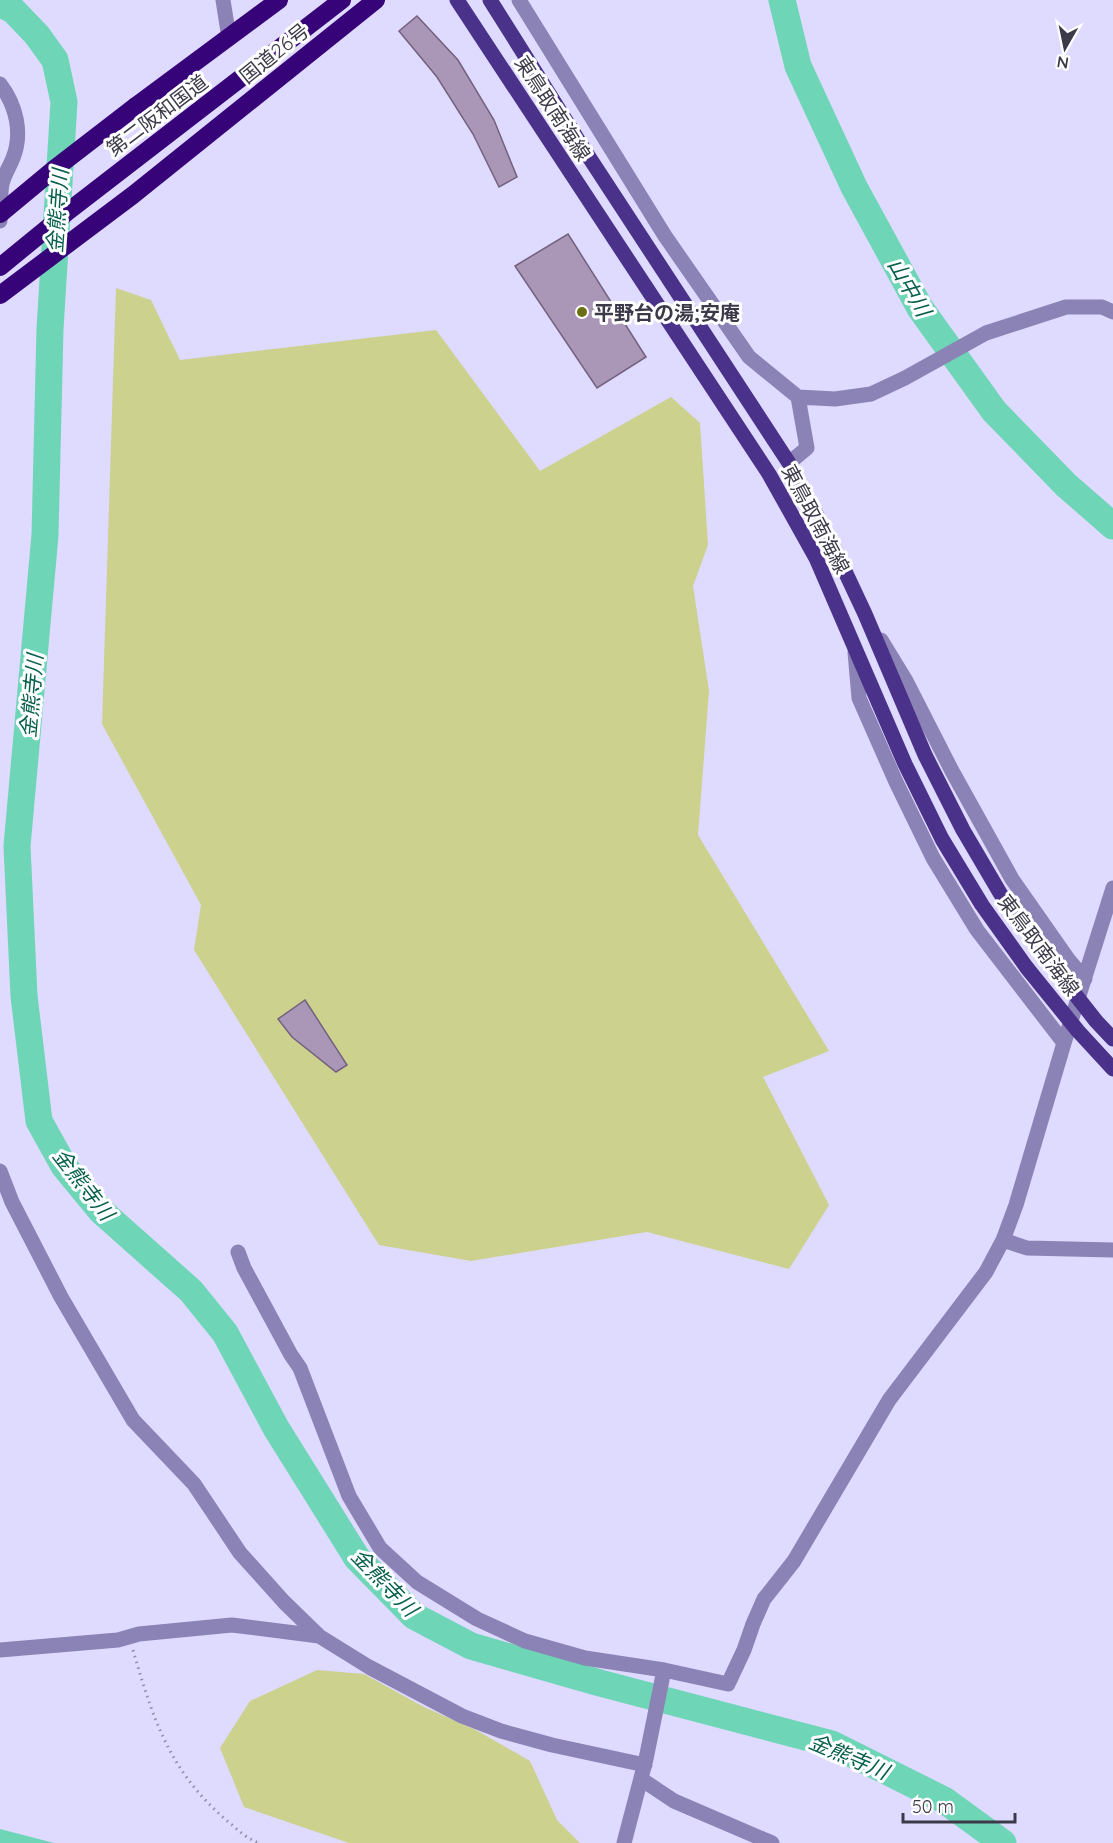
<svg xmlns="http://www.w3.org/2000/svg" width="1113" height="1843" font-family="Quicksand,'Noto Sans JP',sans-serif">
  <rect width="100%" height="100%" fill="#dfdaff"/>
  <path fill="#ccd18d" d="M 116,288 L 151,300 L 180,360 L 436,330 L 540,471 L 671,397 L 700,423 L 708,545 L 693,586 L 709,691 L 698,835 L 829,1051 L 763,1077 L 829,1205 L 789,1269 L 647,1232 L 471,1261 L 379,1245 L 194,950 L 201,905 L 102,724 Z
    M 317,1670 L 364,1674 L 424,1707 L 476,1730 L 530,1761 L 557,1820 L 580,1843 L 349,1843 L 244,1807 L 220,1748 L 250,1701 Z"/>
  <path fill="#6ed5b6" d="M 0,1829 L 54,1843 L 0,1843 Z"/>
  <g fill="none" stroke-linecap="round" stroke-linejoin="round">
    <path stroke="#6ed5b6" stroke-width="27" d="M 782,0 L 798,66 L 854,187 L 920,308 L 994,411 L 1066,485 L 1113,526
      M 0,4 L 13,10 L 37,35 L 55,60 L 64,102 L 50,329 L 45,535 L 17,846 L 24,996 L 39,1121 L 64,1166 L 101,1211 L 191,1291 L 225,1333 L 276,1428 L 357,1558 L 414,1616 L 471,1646 L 600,1683 L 832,1744 L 944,1800 L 1003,1843"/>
  </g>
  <path fill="#aa97b7" stroke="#73617e" stroke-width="1.5" d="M 417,16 L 458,60 L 494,120 L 517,177 L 499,187 L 473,134 L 437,77 L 399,31 Z
    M 568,234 L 646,357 L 597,388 L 515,266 Z
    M 305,1000 L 347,1065 L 336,1072 L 292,1037 L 278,1019 Z"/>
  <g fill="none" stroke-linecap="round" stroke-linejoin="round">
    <path stroke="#928ea9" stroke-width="3" stroke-dasharray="1.5 4.5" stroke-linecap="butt" d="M 133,1650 C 153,1719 169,1770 225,1819 C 236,1828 245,1838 259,1843"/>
    <path stroke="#8b82b5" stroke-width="15" d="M 223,0 L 229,38
      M 519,0 L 665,236 L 749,357 L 798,397 L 807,448 L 789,463
      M 0,84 C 16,105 23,133 13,158 C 10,166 4,175 2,184 C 0,195 1,209 0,221
      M 798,397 L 835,399 L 871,394 L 905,378 L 986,333 L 1066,307 L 1102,307 L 1113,312
      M 881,640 L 906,681 L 952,771 L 1012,879 L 1068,959 L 1085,979
      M 855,652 L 859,698 L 896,782 L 933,858 L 977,930 L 1064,1043
      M 0,1171 L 12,1202 L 61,1297 L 133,1420 L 194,1484 L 240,1553 L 284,1602 L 319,1636 L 369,1667 L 462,1716 L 501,1731 L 552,1745 L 645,1765
      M 1003,1240 L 1027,1248 L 1113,1250
      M 238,1252 L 244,1268 L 291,1355 L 300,1368 L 349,1496 L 380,1548 L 417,1582 L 477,1619 L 525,1641 L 585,1658 L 664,1670
      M 0,1650 L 118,1640 L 139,1634 L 232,1625 L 319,1636
      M 641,1779 L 674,1801 L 772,1843
      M 624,1843 L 646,1759 L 664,1670 L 728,1684 L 744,1650 L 753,1624 L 764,1599 L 794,1561 L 889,1400 L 986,1272 L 1003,1240 L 1016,1205 L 1064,1043 L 1113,888"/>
    <path stroke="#4a318a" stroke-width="15" d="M 457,0 L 769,474 L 816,558 L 905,764 L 942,839 L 982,905 L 1027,968
      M 490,0 L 585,151 L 789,463 L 835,550 L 865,614 L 925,755 L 963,830 L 1000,893 L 1044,955"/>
    <path stroke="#360379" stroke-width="18" d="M 136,106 L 279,0
      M 0,267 L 66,213 L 342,0
      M 0,295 L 133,195 L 376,0"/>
    <path stroke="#4a318a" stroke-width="15" d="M 1044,955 L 1096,1021 L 1113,1039
      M 1027,968 L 1078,1031 L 1113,1069"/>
    <path stroke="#360379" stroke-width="18" d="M 0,214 L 53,170 L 136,106"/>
  </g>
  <circle fill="#6b6e12" stroke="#fff" stroke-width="2" cx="582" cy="312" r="6"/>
  <g text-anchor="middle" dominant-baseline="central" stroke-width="6" stroke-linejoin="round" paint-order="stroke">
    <g font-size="20" fill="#3c3a49" stroke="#fff">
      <text transform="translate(274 53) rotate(-39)">国道26号</text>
      <text transform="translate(553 108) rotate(57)">東鳥取南海線</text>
      <text transform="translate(157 115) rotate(-37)">第二阪和国道</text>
      <text transform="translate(816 519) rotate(62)">東鳥取南海線</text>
      <text transform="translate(1039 945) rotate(53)">東鳥取南海線</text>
    </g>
    <g font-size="20" font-weight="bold" fill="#3c3a49" stroke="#fff" text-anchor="start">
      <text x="594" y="312">平野台の湯;安庵</text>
    </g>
    <g font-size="21" font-style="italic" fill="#065f4b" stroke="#fff">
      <text transform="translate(57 211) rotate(-86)">金熊寺川</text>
      <text transform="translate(910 287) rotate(60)">山中川</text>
      <text transform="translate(31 696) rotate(-85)">金熊寺川</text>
      <text transform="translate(84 1184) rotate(52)">金熊寺川</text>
      <text transform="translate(385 1582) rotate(46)">金熊寺川</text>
      <text transform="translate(849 1756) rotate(23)">金熊寺川</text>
    </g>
  </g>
  <g transform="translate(1065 48) rotate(189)" stroke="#ffffff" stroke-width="4.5" paint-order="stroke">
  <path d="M0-4.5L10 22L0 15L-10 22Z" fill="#3c3a49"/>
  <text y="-9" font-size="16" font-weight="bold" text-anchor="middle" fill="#3c3a49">N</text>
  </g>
  <path d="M903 1813v9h112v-9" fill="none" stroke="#3c3a49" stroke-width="3"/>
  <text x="912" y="1813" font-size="18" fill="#3c3a49" stroke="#ffffff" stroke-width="4.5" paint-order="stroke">50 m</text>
</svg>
